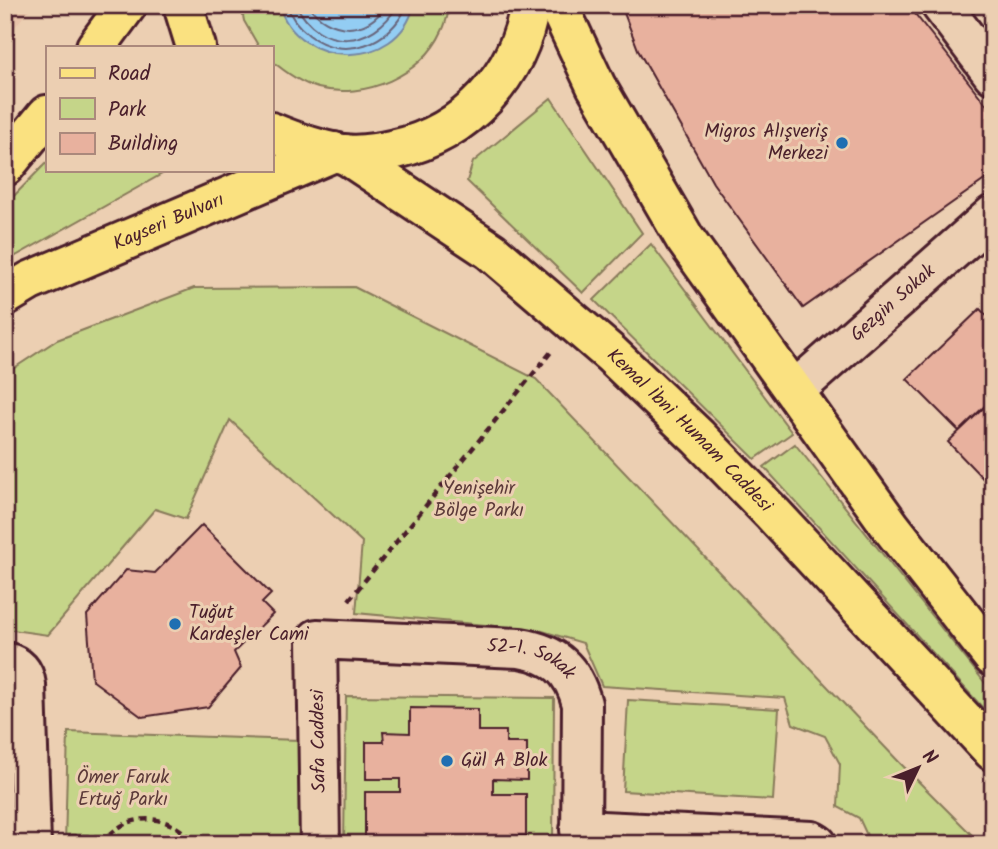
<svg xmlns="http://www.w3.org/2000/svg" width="998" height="849" font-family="Kalam,sans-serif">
  <rect width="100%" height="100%" fill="#eccfb2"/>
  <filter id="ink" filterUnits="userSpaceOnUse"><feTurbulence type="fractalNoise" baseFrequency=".0143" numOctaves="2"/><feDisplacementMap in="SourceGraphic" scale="14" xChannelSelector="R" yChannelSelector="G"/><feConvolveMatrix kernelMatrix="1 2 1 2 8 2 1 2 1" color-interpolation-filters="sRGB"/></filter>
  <g filter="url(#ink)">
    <path fill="#e8c3a9" d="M 5,5 L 33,5 L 5,39 Z"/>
    <path fill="#c5d589" stroke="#887a5a" stroke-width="2" d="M 241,5 L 450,5 C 448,14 446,24 442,31 C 422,76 364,100 318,88 C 300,83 285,72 271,60 L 271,47 L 259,47 L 244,21 Z
      M 551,98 L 642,233 L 583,293 L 467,181 L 473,162 Z
      M 47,162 L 47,170 L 169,170 L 5,262 L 5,205 Z
      M 651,244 L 792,433 L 755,459 L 594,300 Z
      M 354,287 L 536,379 L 900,763 L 981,844 L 871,844 L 859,818 L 838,807 L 840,764 L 825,736 L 793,724 L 785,698 L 602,686 L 583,643 L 539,630 L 356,613 L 362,542 L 230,420 L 186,519 L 155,509 L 48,635 L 5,629 L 5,374 L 57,340 L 194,288 Z
      M 795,444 L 993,693 L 993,719 L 764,467 Z
      M 346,696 L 554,698 L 553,844 L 344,844 Z
      M 628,700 L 779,709 L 773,800 L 623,791 Z
      M 68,732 L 300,740 L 299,844 L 65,844 Z"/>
    <path fill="#93cdf3" stroke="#7687a3" stroke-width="2" d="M 279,5 L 414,5 C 398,72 297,69 279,5 Z"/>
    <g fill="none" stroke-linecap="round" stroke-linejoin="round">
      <path stroke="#67657b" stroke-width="2" d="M 287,5 C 290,17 299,27 309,35 C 344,62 391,44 407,5
        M 296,5 C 320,52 372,49 398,5
        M 308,5 C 328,34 367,37 386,5"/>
    </g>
    <path fill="#e8b19e" stroke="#4a1f2b" stroke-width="2" d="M 621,5 L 908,5 L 993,113 L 993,174 L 803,308 L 713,183 L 639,52 Z
      M 980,309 L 993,322 L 993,398 L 959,431 L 907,379 Z
      M 993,399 L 993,489 L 948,442 Z
      M 202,525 L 271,594 L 262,603 L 273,614 L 234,652 L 241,668 L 208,707 L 142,717 L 92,680 L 87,615 L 126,570 L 155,573 Z
      M 410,708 L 478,709 L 478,731 L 506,731 L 506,743 L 527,743 L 527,780 L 493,779 L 493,794 L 526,794 L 526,836 L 508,836 L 508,844 L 384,844 L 384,839 L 365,839 L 365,792 L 400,792 L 400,779 L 366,779 L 366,742 L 384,742 L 383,732 L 410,733 Z"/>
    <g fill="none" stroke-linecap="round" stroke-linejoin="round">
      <defs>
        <g id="minor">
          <path d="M 941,5 L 993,74"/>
          <path id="s1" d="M 795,390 L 993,215"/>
          <path d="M 5,662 C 18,665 24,671 26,685 L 31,844"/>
          <path d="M 580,830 L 812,841 L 817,844"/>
          <path id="s2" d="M 320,844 L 317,639 L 520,648 C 555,654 573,669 582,704 L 581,844"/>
        </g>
        <g id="primary">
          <path d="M 183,5 L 196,47"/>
          <path d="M 558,5 L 596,86 L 685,239 L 891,527 L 993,657"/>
          <path d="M 96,47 L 127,5"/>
          <path d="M 271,132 C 295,142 317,150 343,154 C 360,156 379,153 396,149 C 466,133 519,76 530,5"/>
          <path id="s3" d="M 345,154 L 491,251 L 611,354 L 698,437 L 773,514 L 993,751"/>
          <path d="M 5,166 L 47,115"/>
          <path id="s4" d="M 5,296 L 30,281 L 334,152"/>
        </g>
      </defs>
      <use href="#minor" stroke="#4a1f2b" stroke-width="44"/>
      <use href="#primary" stroke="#4a1f2b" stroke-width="44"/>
      <path stroke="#4a1f2b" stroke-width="4.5" stroke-dasharray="7 5" stroke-linecap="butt" d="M 349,600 L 551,352
        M 70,836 L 106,837
        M 102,844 C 124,811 171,811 194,844"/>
      <use href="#minor" stroke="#eccfb2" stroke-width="38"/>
      <use href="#primary" stroke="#fae180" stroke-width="38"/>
    </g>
  </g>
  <g fill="#1f6fb2" stroke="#eccfb2" stroke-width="2.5">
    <circle cx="842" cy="143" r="7"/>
    <circle cx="175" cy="624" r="7"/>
    <circle cx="447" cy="761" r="7"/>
  </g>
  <g text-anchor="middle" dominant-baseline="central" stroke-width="6" stroke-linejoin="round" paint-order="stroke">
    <g font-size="19" fill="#4a1f2b" stroke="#eccfb2" text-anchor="start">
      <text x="828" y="132" text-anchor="end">Migros Alışveriş<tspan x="828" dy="22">Merkezi</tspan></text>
      <text x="189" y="613">Tuğut<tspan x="189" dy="22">Kardeşler Cami</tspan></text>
      <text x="461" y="761">Gül A Blok</text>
    </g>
    <g font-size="19" fill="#4a1f2b" stroke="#eccfb2">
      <text stroke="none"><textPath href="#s4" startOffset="180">Kayseri Bulvarı</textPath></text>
      <text stroke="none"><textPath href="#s1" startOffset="131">Gezgin Sokak</textPath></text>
      <text stroke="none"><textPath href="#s3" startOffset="443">Kemal İbni Humam Caddesi</textPath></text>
      <text stroke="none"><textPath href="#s2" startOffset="422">52-1. Sokak</textPath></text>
      <text transform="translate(319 741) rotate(-91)">Safa Caddesi</text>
    </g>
    <g font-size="19" fill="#5c3a39" stroke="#eccfb2">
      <text x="479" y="489">Yenişehir<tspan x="479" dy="22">Bölge Parkı</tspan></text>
      <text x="123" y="778">Ömer Faruk<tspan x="123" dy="22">Ertuğ Parkı</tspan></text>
    </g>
  </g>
  <rect width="998" height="849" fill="none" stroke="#eccfb2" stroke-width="28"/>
  <rect x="14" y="14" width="970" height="821" fill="none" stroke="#4a1f2b" stroke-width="2.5" filter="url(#ink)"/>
  <rect x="46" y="46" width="228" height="126" fill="#eccfb2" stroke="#ab897c" stroke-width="2"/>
  <rect x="60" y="68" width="35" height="10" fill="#fae180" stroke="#ab897c" stroke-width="2"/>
  <text x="108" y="80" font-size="21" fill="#4a1f2b">Road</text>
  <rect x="60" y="98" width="35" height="21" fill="#c5d589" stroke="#ab897c" stroke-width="2"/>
  <text x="108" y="116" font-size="21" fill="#4a1f2b">Park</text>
  <rect x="60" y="133" width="35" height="21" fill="#e8b19e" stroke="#ab897c" stroke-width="2"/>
  <text x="108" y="150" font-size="21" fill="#4a1f2b">Building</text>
  <g transform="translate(918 768) rotate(47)" stroke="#eccfb2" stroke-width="5" paint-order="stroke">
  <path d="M0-5L12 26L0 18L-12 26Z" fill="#4a1f2b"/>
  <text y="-10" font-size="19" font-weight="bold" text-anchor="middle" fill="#4a1f2b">N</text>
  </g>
</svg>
